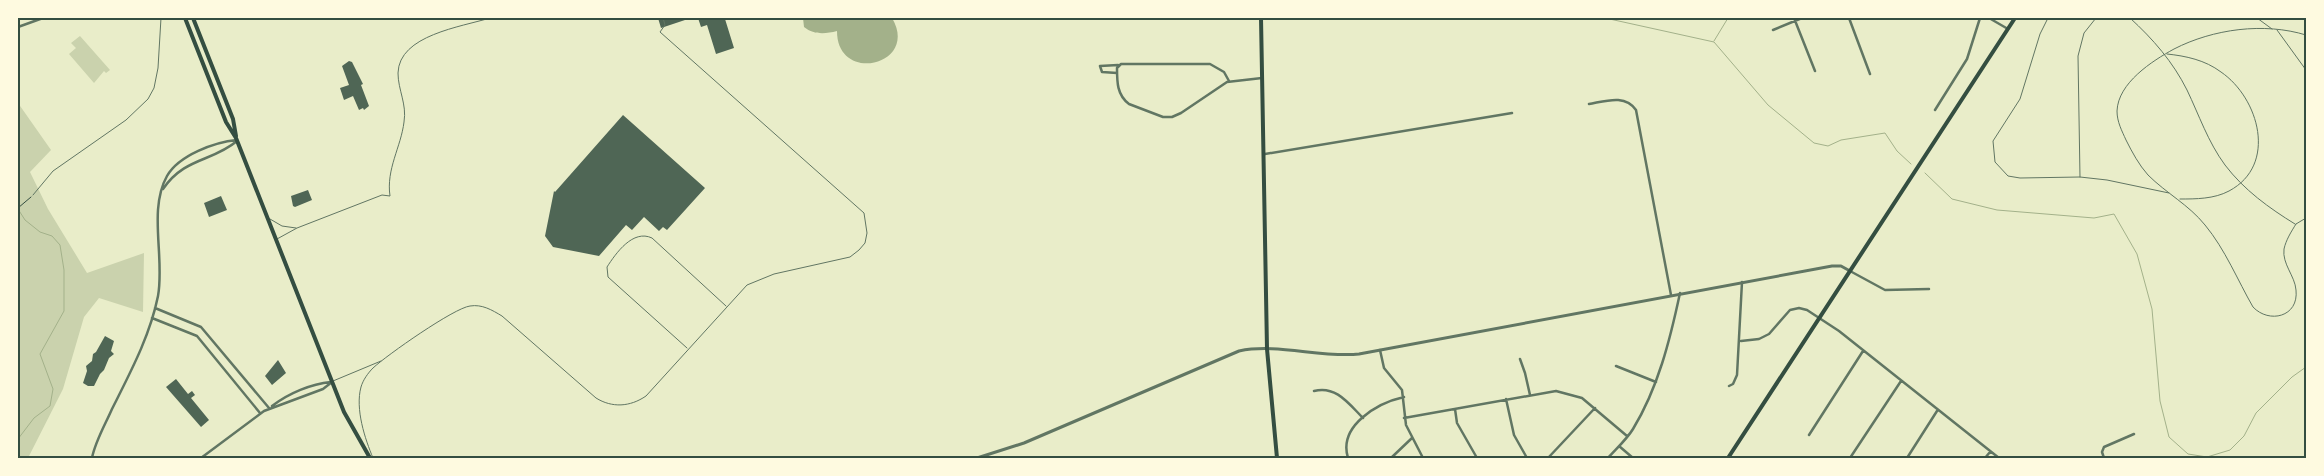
<svg xmlns="http://www.w3.org/2000/svg" width="2324" height="476" font-family="'Roboto Condensed',sans-serif">
  <rect width="100%" height="100%" fill="#e9edc9"/>
  <path fill="#cad2ad" d="M 80,36 L 110,70 L 106,73 L 104,71 L 94,83 L 69,54 L 76,48 L 71,43 Z
    M 18,103 L 51,150 L 30,172 L 48,209 L 87,273 L 144,253 L 143,312 L 99,298 L 84,317 L 63,389 L 28,458 L 18,458 Z"/>
  <path fill="#a3b18a" d="M 803,18 L 892,18 C 920,65 837,85 837,31 C 825,34 814,35 804,27 Z"/>
  <g fill="none" stroke-linecap="round" stroke-linejoin="round">
    <path stroke="#a3b18a" stroke-width="1" d="M 1605,18 L 1714,42 L 1768,105 L 1814,143 L 1828,146 L 1841,140 L 1885,133 L 1897,151 L 1911,164
      M 1714,41 L 1728,18
      M 1925,173 L 1952,199 L 1997,210 L 2094,218 L 2114,214 L 2137,254 L 2152,309 L 2160,401 L 2169,437 L 2188,454 L 2207,457 L 2230,450 L 2244,436 L 2256,413 L 2292,377 L 2306,367
      M 18,439 L 34,418 L 50,406 L 53,389 L 40,354 L 64,311 L 64,270 L 60,245 L 52,236 L 40,232 L 25,220 L 18,209"/>
  </g>
  <path fill="#4f6655" d="M 658,18 L 687,18 L 685,20 L 661,28 Z
    M 698,18 L 729,18 L 725,19 L 734,48 L 716,54 L 707,25 L 701,27 Z
    M 349,61 L 352,62 L 363,84 L 361,85 L 369,106 L 364,110 L 363,108 L 359,110 L 353,96 L 344,100 L 340,88 L 349,85 L 342,66 Z
    M 623,115 L 705,188 L 667,230 L 663,227 L 659,231 L 644,217 L 632,230 L 626,225 L 599,256 L 553,247 L 545,236 L 554,191 L 555,192 Z
    M 308,190 L 312,200 L 295,207 L 293,206 L 291,196 Z
    M 221,196 L 227,210 L 209,217 L 204,203 Z
    M 105,336 L 114,341 L 111,351 L 114,354 L 109,358 L 104,370 L 100,374 L 94,386 L 88,386 L 83,383 L 87,371 L 86,366 L 92,361 L 93,354 L 96,352 Z
    M 278,360 L 286,373 L 272,385 L 265,376 Z
    M 176,379 L 188,394 L 192,391 L 195,395 L 191,398 L 209,420 L 201,427 L 166,387 Z"/>
  <g fill="none" stroke-linecap="round" stroke-linejoin="round">
    <path stroke="#344e41" stroke-width="1" d="M 18,208 L 31,197"/>
    <path stroke="#617663" stroke-width="1" d="M 2048,18 L 2040,34 L 2020,99 L 1993,141 L 1995,162 L 2008,176 L 2020,178 L 2080,177 L 2107,180 L 2169,193
      M 2130,18 C 2153,39 2173,62 2187,90 C 2199,115 2208,142 2225,165 C 2244,190 2269,208 2295,224
      M 2257,18 L 2272,29
      M 2277,30 L 2306,70
      M 2167,54 C 2186,56 2205,60 2221,72 C 2259,98 2278,165 2229,191 C 2214,199 2196,199 2180,199
      M 2080,177 L 2078,56 L 2084,33 L 2096,18
      M 33,195 L 53,171 L 126,120 L 148,99 L 154,88 L 158,68 L 161,18
      M 270,219 L 282,226 L 296,228
      M 2296,224 C 2291,232 2286,240 2284,249 C 2282,264 2295,276 2296,290 C 2299,317 2269,324 2253,307 C 2238,281 2225,249 2205,225 C 2189,205 2166,193 2148,175 C 2139,165 2132,152 2126,140 C 2122,131 2117,122 2117,111 C 2118,83 2152,61 2174,49 C 2213,29 2264,22 2306,35
      M 2296,224 L 2306,218
      M 277,239 L 297,228 L 382,195 L 390,196 C 386,169 401,147 404,122 C 407,104 398,90 398,73 C 399,35 461,27 490,18
      M 687,348 L 608,277 L 607,267 C 616,253 633,229 652,238 L 726,306
      M 333,381 L 381,361
      M 373,458 C 365,439 355,409 361,387 C 363,380 368,373 373,368 C 387,355 454,308 470,306 C 482,304 492,310 502,316 L 596,398 C 612,408 630,407 646,396 L 747,285 L 774,274 L 850,257 L 859,250 L 865,243 L 867,233 L 864,213 L 660,32 L 665,25 L 663,18"/>
    <path stroke="#617663" stroke-width="2.5" d="M 1794,18 L 1815,71
      M 1849,18 L 1870,74
      M 1989,18 L 2008,29
      M 18,27 L 43,18
      M 1773,30 L 1802,18
      M 1117,73 L 1102,72 L 1100,66 L 1118,65
      M 1229,81 L 1224,72 L 1210,64 L 1121,64 L 1117,68 C 1117,82 1117,95 1129,104 L 1163,117 L 1172,117 L 1181,113 L 1227,82 L 1262,78
      M 1589,104 C 1606,101 1625,94 1636,110 L 1671,295
      M 1935,110 L 1967,59 L 1980,18
      M 1265,154 L 1512,113
      M 163,189 C 185,157 212,162 237,141
      M 1850,271 L 1885,290 L 1929,289
      M 155,308 L 201,327 L 269,408
      M 152,318 L 197,336 L 260,413
      M 1741,341 L 1759,339 L 1769,334 L 1790,310 L 1799,308 L 1807,310 L 1839,331 L 1999,458
      M 1380,350 L 1384,368 L 1402,390 L 1406,425 L 1423,458
      M 1520,359 L 1525,373 L 1530,395
      M 1616,366 L 1656,382
      M 1729,386 L 1733,384 L 1737,375 L 1742,282
      M 1314,391 C 1336,385 1349,404 1363,418
      M 1506,399 L 1514,435 L 1527,458
      M 272,406 C 289,393 311,384 331,382
      M 1455,409 L 1457,423 L 1477,458
      M 1404,418 L 1556,391 L 1582,398 L 1627,436
      M 1809,435 L 1863,351
      M 1619,446 L 1633,458
      M 92,458 C 95,442 105,425 112,409 C 130,373 150,336 158,296 C 165,258 148,210 167,176 C 179,155 215,142 237,140
      M 201,458 L 264,411 L 323,389 L 332,382
      M 1348,458 C 1338,426 1377,403 1404,397
      M 1391,458 L 1412,438
      M 1548,458 L 1595,408
      M 1608,458 C 1616,449 1627,439 1633,429 C 1658,388 1670,340 1680,293
      M 1850,458 L 1901,381
      M 1907,458 L 1937,411
      M 1985,458 L 1990,452
      M 2104,458 L 2102,452 L 2104,447 L 2134,434"/>
    <path stroke="#617663" stroke-width="3" d="M 977,458 L 1024,443 L 1239,351 C 1278,343 1320,358 1359,354 L 1832,266 L 1841,266 L 1850,271"/>
    <path stroke="#344e41" stroke-width="4" d="M 1261,18 L 1267,349 L 1277,458"/>
    <path stroke="#344e41" stroke-width="4" d="M 185,18 L 226,122 L 236,138 L 344,412 L 370,458
      M 193,18 L 233,119 L 236,136
      M 1728,458 L 2015,18"/>
  </g>
  <rect width="2324" height="476" fill="none" stroke="#fefae0" stroke-width="38"/>
  <rect x="19" y="19" width="2286" height="438" fill="none" stroke="#344e41" stroke-width="2"/>
</svg>
